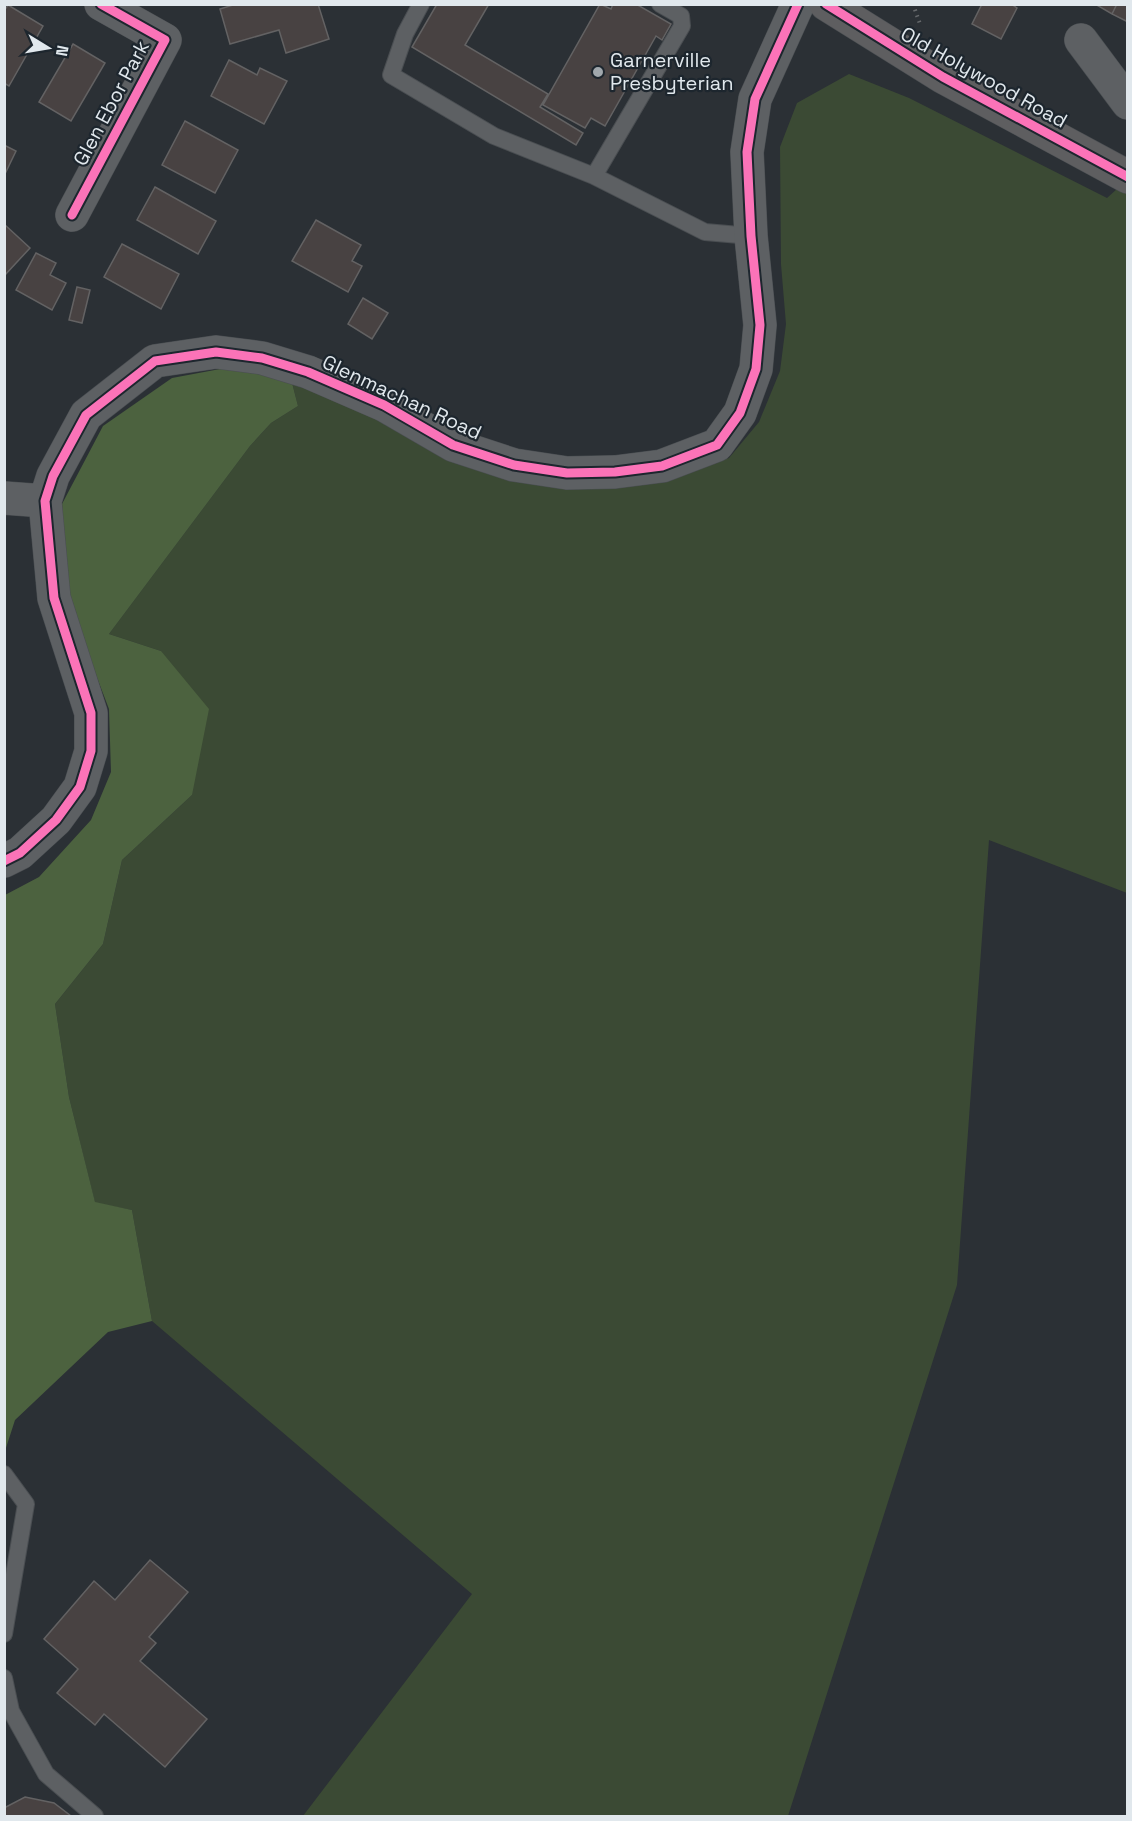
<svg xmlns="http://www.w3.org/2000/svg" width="1132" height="1821" font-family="'Space Grotesk',sans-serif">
  <rect width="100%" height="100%" fill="#2b3035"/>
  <path fill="#3b4a34" d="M 849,74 L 909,98 L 1107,198 L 1127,180 L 1127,893 L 989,840 L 957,1285 L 788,1816 L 303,1816 L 472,1594 L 152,1321 L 132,1210 L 95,1203 L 69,1097 L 55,1004 L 103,944 L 122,860 L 192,795 L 161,651 L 109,634 L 250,446 L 271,423 L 298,406 L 290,375 L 309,380 L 450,458 L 666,478 L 729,458 L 759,422 L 780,371 L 786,324 L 781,264 L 780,147 L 797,103 Z"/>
  <path fill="#4c623f" d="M 236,366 L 290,375 L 298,406 L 271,423 L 250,446 L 109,634 L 161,651 L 209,709 L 192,795 L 122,860 L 103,944 L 55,1004 L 69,1097 L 95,1202 L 132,1210 L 152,1321 L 108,1332 L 15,1420 L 5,1451 L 5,895 L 39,877 L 91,820 L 111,772 L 109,709 L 65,594 L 62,504 L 103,426 L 172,378 Z"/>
  <path fill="#484242" stroke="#636263" stroke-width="1.5" d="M 236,4 L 318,4 L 329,39 L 286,53 L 279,30 L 230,44 L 220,9 Z
    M 437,4 L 489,4 L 465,45 L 548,94 L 540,107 L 583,133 L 576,145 L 412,47 Z
    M 600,4 L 611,9 L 613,4 L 636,4 L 671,24 L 662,40 L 656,36 L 605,126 L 591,118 L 585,128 L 543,105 Z
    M 982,4 L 1011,4 L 1017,8 L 1001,39 L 972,24 Z
    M 1095,4 L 1117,4 L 1112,14 Z
    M 1117,4 L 1128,4 L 1128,22 L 1112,14 Z
    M 8,5 L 43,26 L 9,86 L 4,83 L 4,11 Z
    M 73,44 L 105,63 L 71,121 L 39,102 Z
    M 229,60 L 257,75 L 260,68 L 287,81 L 264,124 L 211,96 Z
    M 185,121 L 238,150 L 215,193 L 162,165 Z
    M 4,145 L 16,151 L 4,176 Z
    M 155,187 L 216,221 L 198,254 L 137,220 Z
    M 316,220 L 361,245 L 352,261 L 362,266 L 348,292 L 292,261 Z
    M 4,224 L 30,248 L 4,276 Z
    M 122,244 L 179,274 L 161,309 L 104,277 Z
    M 36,253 L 56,263 L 50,275 L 66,283 L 52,310 L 16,290 Z
    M 77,287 L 90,290 L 82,323 L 69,320 Z
    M 363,298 L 388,313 L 372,339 L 348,324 Z
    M 150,1560 L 188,1592 L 149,1637 L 156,1643 L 140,1661 L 207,1719 L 165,1767 L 104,1714 L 95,1725 L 57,1693 L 78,1669 L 44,1639 L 94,1581 L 115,1600 Z
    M 25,1797 L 54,1803 L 71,1816 L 4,1816 L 4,1808 Z"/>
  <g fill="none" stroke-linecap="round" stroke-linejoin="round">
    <defs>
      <path id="lane" d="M 421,4 L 405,34 L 391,75 L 494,136 L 594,176 L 705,232 L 751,236
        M 594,176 L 682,26 L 681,16 L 660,4
        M 4,1474 L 26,1504 L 4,1634
        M 4,1678 L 11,1711 L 46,1774 L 95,1816"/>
      <path id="street" d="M 1081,40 L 1128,103
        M 72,215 L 165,40 L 101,4
        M 4,498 L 45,501
        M 4,861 L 20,853 L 56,820 L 80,787 L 91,751 L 91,713 L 54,598 L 45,501 L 53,476 L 86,415 L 155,361 L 216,352 L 262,358 L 308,372 L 384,405 L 453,445 L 514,465 L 567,473 L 615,472 L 662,466 L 717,445 L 740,413 L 756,369 L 760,325 L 751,236 L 747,152 L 755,99 L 798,4"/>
      <path id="secondary" d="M 826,4 L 943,77 L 1128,177"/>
    </defs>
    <use href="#lane" stroke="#4a4e52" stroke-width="18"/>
    <use href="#street" stroke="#4a4e52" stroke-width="34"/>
    <use href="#secondary" stroke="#4a4e52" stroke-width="34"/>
    <path stroke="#66696c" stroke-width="4" stroke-dasharray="1.5 4.5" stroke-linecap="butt" d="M 913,4 L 920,24"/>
    <use href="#lane" stroke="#5d6063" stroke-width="16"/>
    <use href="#street" stroke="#5d6063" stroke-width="33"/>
    <use href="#secondary" stroke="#5e5e60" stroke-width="33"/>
    <defs>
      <path id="cycleway" d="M 826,4 L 943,77 L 1128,177
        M 72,215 L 165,40 L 101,4
        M 4,861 L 20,853 L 56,820 L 80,787 L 91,751 L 91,713 L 54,598 L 45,501 L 53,476 L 86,415 L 155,361 L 216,352 L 262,358 L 308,372 L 384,405 L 453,445 L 514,465 L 567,473 L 615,472 L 662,466 L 717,445 L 740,413 L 756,369 L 760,325 L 751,236 L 747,152 L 755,99 L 798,4"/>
    </defs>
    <use href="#cycleway" stroke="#1d262e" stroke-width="13"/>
    <use href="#cycleway" stroke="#fb73b8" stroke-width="9"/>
  </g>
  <circle fill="#a1a8ad" stroke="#1d262e" stroke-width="2" cx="598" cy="72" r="6"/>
  <g text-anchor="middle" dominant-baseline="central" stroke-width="4.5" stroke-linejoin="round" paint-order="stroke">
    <g font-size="20" fill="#e1e8ed" stroke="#1d262e" text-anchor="start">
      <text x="610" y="60">Garnerville<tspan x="610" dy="23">Presbyterian</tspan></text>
    </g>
    <g font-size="20" fill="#e1e8ed" stroke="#1d262e">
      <text transform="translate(984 77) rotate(29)">Old Holywood Road</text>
      <text transform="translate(111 103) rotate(-62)">Glen Ebor Park</text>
      <text transform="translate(402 397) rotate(25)">Glenmachan Road</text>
    </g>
  </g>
  <rect width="1132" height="1821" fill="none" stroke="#e1e8ed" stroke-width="12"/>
  <g transform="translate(48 48) rotate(101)" stroke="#1d262e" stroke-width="4.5" paint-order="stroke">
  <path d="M0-4.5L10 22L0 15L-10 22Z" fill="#e1e8ed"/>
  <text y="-9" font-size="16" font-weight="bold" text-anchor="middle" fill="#e1e8ed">N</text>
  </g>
</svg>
